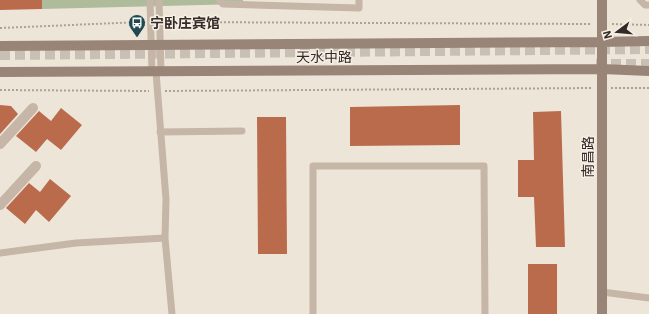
<svg xmlns="http://www.w3.org/2000/svg" width="649" height="314" font-family="'IBM Plex Sans','Noto Sans SC',sans-serif">
  <rect width="100%" height="100%" fill="#eee5d9"/>
  <path fill="#afbc9b" d="M 42,0 L 243,0 L 243,4 L 42,9 Z"/>
  <path fill="#ba6b4c" d="M 0,0 L 42,0 L 42,9 L 0,10 Z
    M 0,105 L 11,106 L 18,114 L 0,134 Z
    M 460,105 L 460,145 L 350,146 L 350,107 Z
    M 61,108 L 82,125 L 61,150 L 47,139 L 36,152 L 16,136 L 39,111 L 51,121 Z
    M 561,111 L 565,247 L 536,247 L 534,197 L 518,197 L 518,160 L 534,160 L 533,112 Z
    M 257,117 L 286,117 L 287,254 L 258,254 Z
    M 50,179 L 71,196 L 49,222 L 36,210 L 25,224 L 6,208 L 29,183 L 40,192 Z
    M 528,264 L 557,264 L 557,314 L 528,314 Z"/>
  <g fill="none" stroke-linecap="round" stroke-linejoin="round">
    <path stroke="#c8c0b5" stroke-width="10" stroke-dasharray="10 5" stroke-linecap="butt" d="M 0,55 L 649,49
      M 596,64 L 649,64"/>
    <path stroke="#b0a091" stroke-width="2" stroke-dasharray="2 2" stroke-linecap="butt" d="M 168,22 L 592,24
      M 612,24 L 649,25
      M 0,28 L 142,22
      M 611,88 L 649,88
      M 0,90 L 149,91
      M 165,91 L 593,88"/>
    <path stroke="#c5b6a7" stroke-width="7" d="M 150,0 L 152,72
      M 159,0 L 161,72
      M 219,0 L 223,4 L 359,8 L 359,0
      M 640,0 L 645,5 L 649,5
      M 156,72 L 166,199 L 165,238
      M 160,132 L 242,131
      M 0,253 L 76,243 L 165,238 L 172,314
      M 602,292 L 649,298
      M 313,314 L 313,166 L 484,166 L 485,314"/>
    <path stroke="#c5b6a7" stroke-width="10" d="M 0,144 L 33,108
      M 0,205 L 36,166"/>
    <path stroke="#988578" stroke-width="10" d="M 602,0 L 602,314
      M 0,46 L 602,42 L 649,41
      M 0,72 L 602,69 L 649,71"/>
  </g>
  <defs>
    <symbol id="bus-pin" viewBox="-11 -11 22 30"><path d="M0 17L-7.5 6A9.5 9.5 0 1 1 7.5 6Z" fill="#204a4f" stroke="#f7efe5"/><path d="M-5-6H5V4H4V6H2V4H-2V6H-4V4H-5ZM-3.5-4V0h7V-4ZM-3.5 1.2v1.5H-2V1.2ZM2 1.2v1.5H3.5V1.2Z" fill="#fff"/></symbol>
  </defs>
  <g fill-rule="evenodd">
    <use href="#bus-pin" x="127" y="13" width="20" height="27"/>
  </g>
  <g text-anchor="middle" dominant-baseline="central" stroke-width="3" stroke-linejoin="round" paint-order="stroke">
    <g font-size="14" font-weight="bold" fill="#322b27" stroke="#f7efe5" text-anchor="start">
      <text x="150" y="23">宁卧庄宾馆</text>
    </g>
    <g font-size="14" fill="#322b27" stroke="#f7efe5">
      <text x="324" y="57">天水中路</text>
      <text transform="translate(588 157) rotate(-90)">南昌路</text>
    </g>
  </g>
  <g transform="translate(617 32) rotate(254)" stroke="#f7efe5" stroke-width="3" paint-order="stroke">
  <path d="M0-3L7 15L0 10L-7 15Z" fill="#322b27"/>
  <text y="-6" font-size="11" font-weight="bold" text-anchor="middle" fill="#322b27">N</text>
  </g>
</svg>
